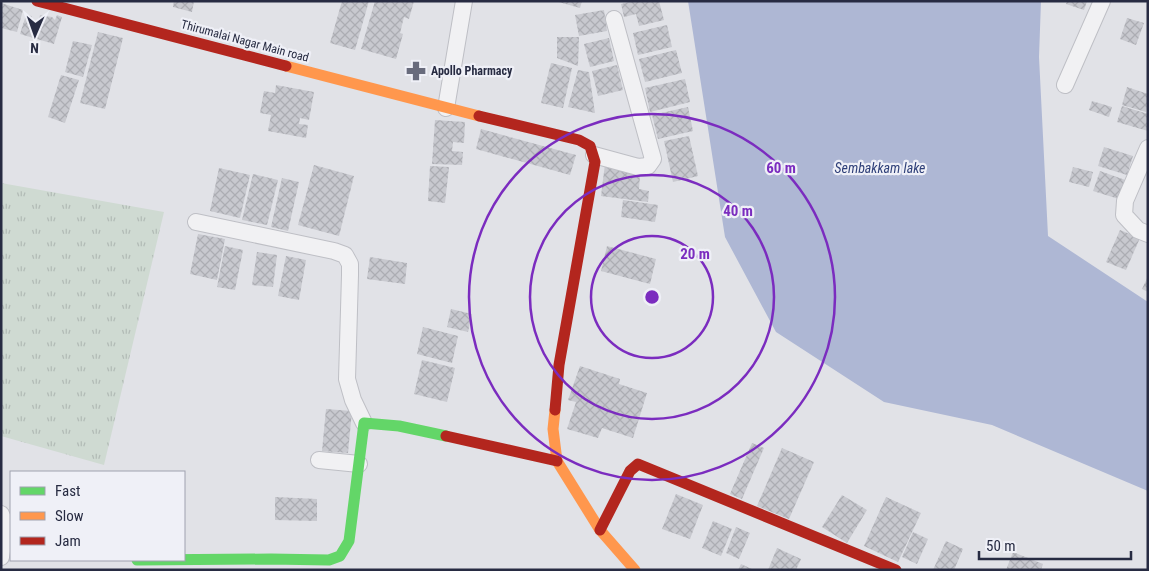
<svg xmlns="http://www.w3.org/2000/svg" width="1149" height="571" font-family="'Roboto Condensed',sans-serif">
  <defs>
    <pattern id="grass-tufts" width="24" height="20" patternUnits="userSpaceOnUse" patternTransform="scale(1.25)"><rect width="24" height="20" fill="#cfdad2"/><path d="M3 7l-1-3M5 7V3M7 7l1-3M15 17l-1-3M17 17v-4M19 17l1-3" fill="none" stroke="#b2bbb6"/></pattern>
    <pattern id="building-cross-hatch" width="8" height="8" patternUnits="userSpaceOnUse" patternTransform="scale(1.25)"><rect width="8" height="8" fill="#c8c9cf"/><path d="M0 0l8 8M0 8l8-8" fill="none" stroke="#acadb3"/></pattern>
  </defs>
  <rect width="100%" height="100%" fill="#e1e2e7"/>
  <path fill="url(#grass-tufts)" d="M 1,183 L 164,212 L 104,465 L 1,436 Z"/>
  <path fill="#aeb7d4" d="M 688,1 L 1041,1 L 1039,57 L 1048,236 L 1148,302 L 1148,491 L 992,425 L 884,402 L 776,332 L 725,237 Z"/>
  <path fill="url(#building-cross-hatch)" d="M 174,1 L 194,1 L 192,12 L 173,7 Z
    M 342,1 L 369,1 L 355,50 L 330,43 Z
    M 375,1 L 414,1 L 409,19 L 404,17 L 400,33 L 403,34 L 396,59 L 361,49 Z
    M 555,1 L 582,1 L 580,8 Z
    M 634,1 L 659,1 L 664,20 L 639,26 L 636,14 L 624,17 L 621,4 Z
    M 1067,1 L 1087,1 L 1084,10 L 1066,4 Z
    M 1,3 L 23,10 L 17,32 L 1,28 Z
    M 604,10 L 607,31 L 579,36 L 575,15 Z
    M 26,15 L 32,16 L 31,21 L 38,23 L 40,15 L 52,17 L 55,20 L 57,15 L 62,17 L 54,44 L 20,34 Z
    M 1127,18 L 1144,23 L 1136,45 L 1120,39 Z
    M 667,25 L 672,47 L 638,55 L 633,33 Z
    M 98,32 L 123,38 L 105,109 L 80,103 Z
    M 557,37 L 579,37 L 578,66 L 557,58 Z
    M 609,38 L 614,61 L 590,67 L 584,44 Z
    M 73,41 L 92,45 L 83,77 L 65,72 Z
    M 676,50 L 682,73 L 645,82 L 639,59 Z
    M 551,63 L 572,68 L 563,108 L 541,103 Z
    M 617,65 L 623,90 L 598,96 L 592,71 Z
    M 578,70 L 589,72 L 595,113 L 568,107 Z
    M 61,75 L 79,80 L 65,123 L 48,117 Z
    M 685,79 L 690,102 L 650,112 L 645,88 Z
    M 276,85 L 314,92 L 309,120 L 300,118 L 299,124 L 308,125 L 306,138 L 268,131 L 271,115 L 260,113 L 264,91 L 275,93 Z
    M 1127,87 L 1148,94 L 1146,112 L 1122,105 Z
    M 1092,101 L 1112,107 L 1109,117 L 1089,110 Z
    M 1122,106 L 1148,114 L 1148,131 L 1117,122 Z
    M 688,107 L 693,131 L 658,139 L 652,115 Z
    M 435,120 L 465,122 L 464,143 L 453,142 L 452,151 L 463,152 L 462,165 L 432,164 Z
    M 481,129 L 576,155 L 570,175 L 476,149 Z
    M 689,136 L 698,176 L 673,182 L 664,141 Z
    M 1104,147 L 1133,156 L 1127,175 L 1098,166 Z
    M 605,164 L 640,176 L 639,189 L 649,191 L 648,202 L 601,196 Z
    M 314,165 L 354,176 L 339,236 L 298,225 Z
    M 430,166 L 449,167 L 445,203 L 428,201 Z
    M 1073,167 L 1093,172 L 1089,187 L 1069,182 Z
    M 219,168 L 250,175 L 240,218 L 210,211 Z
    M 1100,171 L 1128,181 L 1122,200 L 1093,191 Z
    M 253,174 L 278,180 L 267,225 L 242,220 Z
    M 282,178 L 299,182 L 288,231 L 271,227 Z
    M 623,200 L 658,205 L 655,222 L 621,217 Z
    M 1120,230 L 1140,238 L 1126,270 L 1106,262 Z
    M 198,234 L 225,239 L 217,280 L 190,274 Z
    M 225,246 L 243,250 L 235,290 L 217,287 Z
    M 607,246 L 656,259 L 650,284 L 601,271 Z
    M 257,252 L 277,255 L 273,287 L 252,285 Z
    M 286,256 L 306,260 L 299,300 L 278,296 Z
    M 370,257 L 407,263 L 405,284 L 367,279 Z
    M 1148,276 L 1148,292 L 1142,289 Z
    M 451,309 L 472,314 L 468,332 L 447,327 Z
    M 423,327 L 458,336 L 452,363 L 417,354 Z
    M 422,360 L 455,368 L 447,402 L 414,394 Z
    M 580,366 L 620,379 L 619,384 L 647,393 L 633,438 L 602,428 L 598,438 L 567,429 L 576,402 L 568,400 Z
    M 326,409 L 352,411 L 348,453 L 322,451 Z
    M 752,443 L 764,448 L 742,499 L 730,494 Z
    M 782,448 L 814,462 L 789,519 L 757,506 Z
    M 676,494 L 703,505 L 690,539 L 662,529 Z
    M 842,495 L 867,510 L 847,543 L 822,527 Z
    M 275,497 L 317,499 L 317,521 L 275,520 Z
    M 886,497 L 921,513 L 898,562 L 864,546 Z
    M 713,521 L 732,529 L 721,556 L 702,548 Z
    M 736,527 L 750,533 L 739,559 L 726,553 Z
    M 913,532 L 928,539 L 917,564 L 902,557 Z
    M 946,541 L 963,549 L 954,570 L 933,570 Z
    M 777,548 L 801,559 L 796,570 L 768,570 Z
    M 1013,552 L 1043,564 L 1041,570 L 1006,570 Z
    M 741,564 L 754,570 L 738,570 Z"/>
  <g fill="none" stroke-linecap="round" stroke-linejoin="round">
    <defs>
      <path id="street" d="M 1065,85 L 1102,1
        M 446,108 L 464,1
        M 1148,148 L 1125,201 L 1124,215 L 1138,230 L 1148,234
        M 594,155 L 638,167 L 648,166 L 653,159 L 614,19
        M 196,222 L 334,251 L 345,255 L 350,264 L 350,275 L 347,379 L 353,400 L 364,423
        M 319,460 L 359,464
        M 1,514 C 8,527 3,543 1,557"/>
    </defs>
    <use href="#street" stroke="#bebfc5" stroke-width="18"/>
    <use href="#street" stroke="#f1f1f3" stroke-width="16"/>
    <path stroke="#63d668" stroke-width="11" d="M 137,560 L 271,559 L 329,560 L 340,556 L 349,541 L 364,423 L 399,426 L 446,436"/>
    <path stroke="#ff974d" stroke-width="11" d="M 286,66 L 479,116
      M 555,410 L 553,429 L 557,461 L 600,530 L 635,570"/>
    <path stroke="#b3261e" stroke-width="11" d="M 37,1 L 286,66
      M 479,116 L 579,140 L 590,146 L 595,162 L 559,365 L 555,410
      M 446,436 L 557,461
      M 600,530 L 630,471 L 638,464 L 896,570"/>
  </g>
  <g fill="none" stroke="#7b2cbf" stroke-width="2.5">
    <circle cx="652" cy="297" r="61"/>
    <circle cx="652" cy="297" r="122"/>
    <circle cx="652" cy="297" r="183"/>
  </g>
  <defs>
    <symbol id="pharmacy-bare" viewBox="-9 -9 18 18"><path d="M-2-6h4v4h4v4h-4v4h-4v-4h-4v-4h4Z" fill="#686b7c" stroke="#eff0f7" stroke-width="2.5" paint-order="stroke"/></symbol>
  </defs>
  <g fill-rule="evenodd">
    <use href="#pharmacy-bare" x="402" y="57" width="28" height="28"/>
  </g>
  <g text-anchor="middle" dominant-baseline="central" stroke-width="4.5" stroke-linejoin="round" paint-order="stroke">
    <g font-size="12" fill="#272b42" stroke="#eff0f7">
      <text transform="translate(245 41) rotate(15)">Thirumalai Nagar Main road</text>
    </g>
    <g font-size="12" font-weight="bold" fill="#272b42" stroke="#eff0f7" text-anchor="start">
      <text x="431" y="71">Apollo Pharmacy</text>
    </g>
    <g font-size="14" font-style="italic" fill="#2e3f78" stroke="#eff0f7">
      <text x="880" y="168">Sembakkam lake</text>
    </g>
  </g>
  <circle cx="652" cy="297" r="8" fill="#7b2cbf" stroke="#eff0f7" stroke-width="2.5"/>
  <g font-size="15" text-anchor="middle" font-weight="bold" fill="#7b2cbf" stroke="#eff0f7" stroke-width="4.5" stroke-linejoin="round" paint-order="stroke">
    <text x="781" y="173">60 m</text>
    <text x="738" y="216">40 m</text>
    <text x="695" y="259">20 m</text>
  </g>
  <rect width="1149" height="571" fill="none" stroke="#272b42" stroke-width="5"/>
  <rect x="10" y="471" width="175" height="90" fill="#eff0f7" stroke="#9fa1af"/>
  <rect x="20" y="487" width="25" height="8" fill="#63d668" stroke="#9fa1af"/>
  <text x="55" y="496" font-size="15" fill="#272b42">Fast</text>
  <rect x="20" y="512" width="25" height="8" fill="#ff974d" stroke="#9fa1af"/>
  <text x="55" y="521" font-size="15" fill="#272b42">Slow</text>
  <rect x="20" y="537" width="25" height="8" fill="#b3261e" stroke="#9fa1af"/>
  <text x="55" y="546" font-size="15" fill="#272b42">Jam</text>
  <g transform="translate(35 35) rotate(182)" stroke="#eff0f7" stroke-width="4" paint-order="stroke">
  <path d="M0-4L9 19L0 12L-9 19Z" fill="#272b42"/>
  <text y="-8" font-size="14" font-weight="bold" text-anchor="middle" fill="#272b42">N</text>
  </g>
  <path d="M979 551v8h152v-8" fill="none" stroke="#272b42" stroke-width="2.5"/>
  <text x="986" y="551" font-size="15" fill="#272b42" stroke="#eff0f7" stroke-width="4" paint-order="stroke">50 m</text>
</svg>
